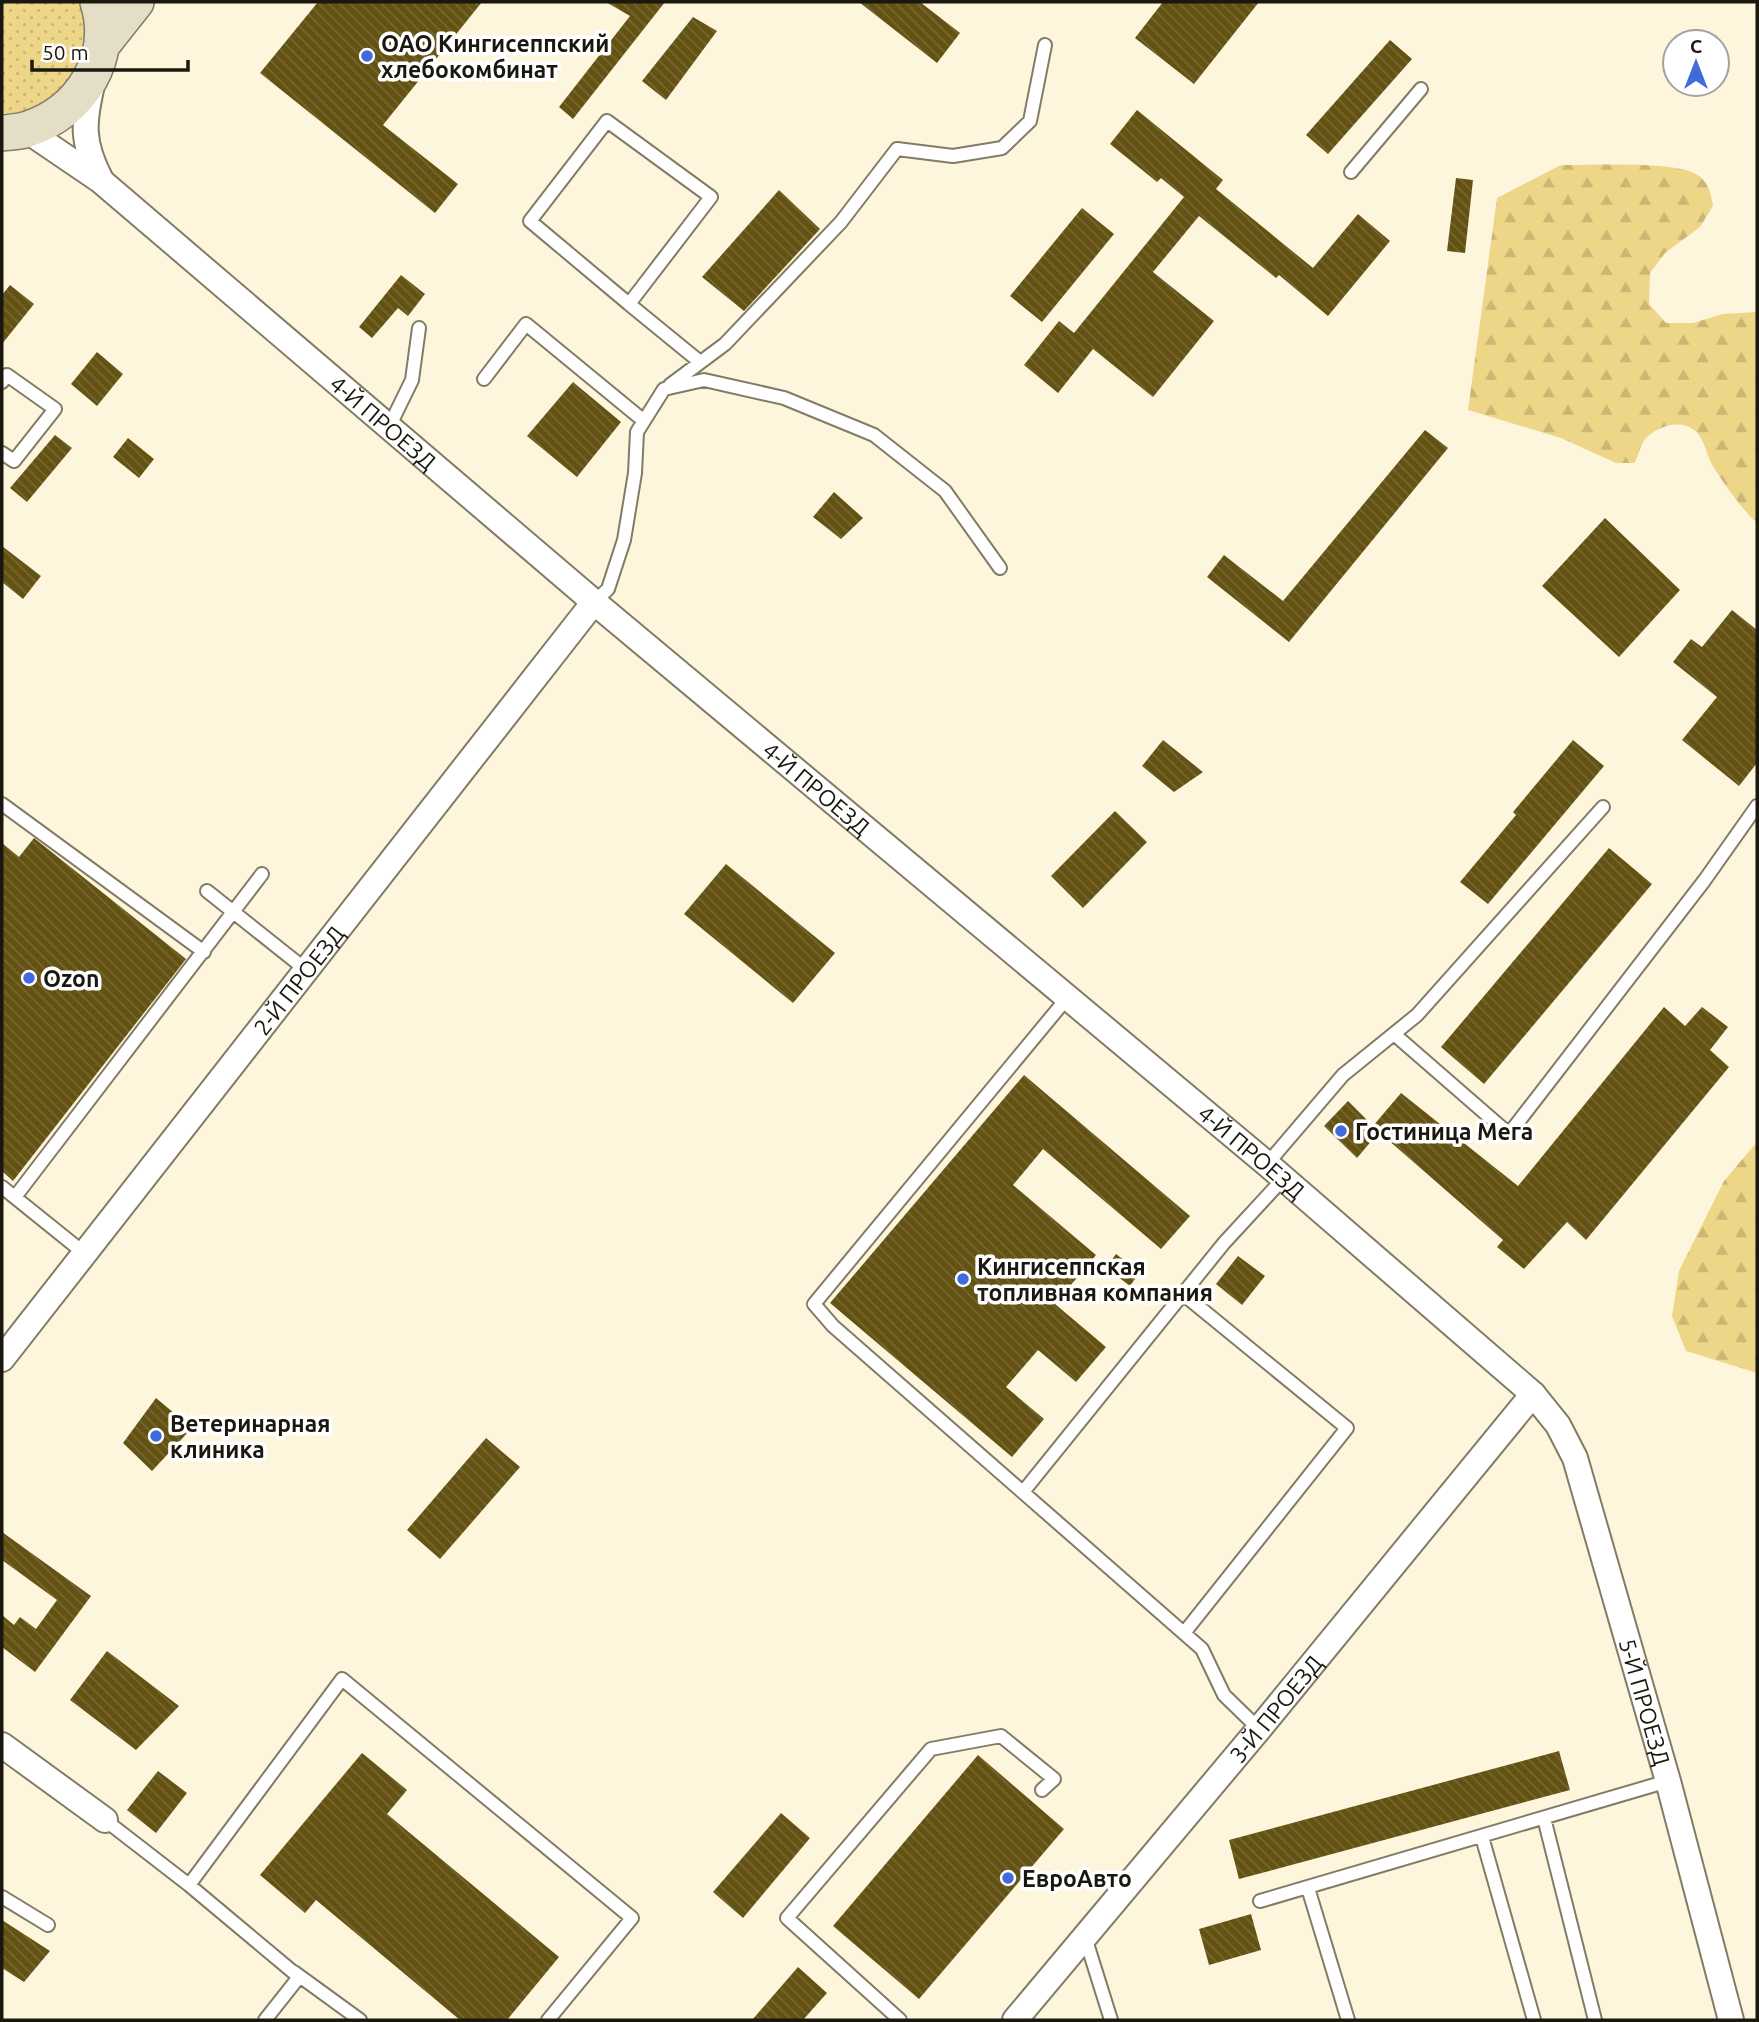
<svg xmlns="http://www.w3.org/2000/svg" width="1759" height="2022" font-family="Ubuntu,sans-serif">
  <defs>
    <pattern id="grass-dots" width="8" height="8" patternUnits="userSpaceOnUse" patternTransform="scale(1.75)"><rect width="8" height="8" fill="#edd688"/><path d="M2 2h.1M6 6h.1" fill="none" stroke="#cbb774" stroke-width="1.8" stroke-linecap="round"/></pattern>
    <pattern id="forest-firs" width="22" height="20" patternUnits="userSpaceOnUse" patternTransform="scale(1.75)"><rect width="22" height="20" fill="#edd688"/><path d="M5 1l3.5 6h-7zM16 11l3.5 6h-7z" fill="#cbb774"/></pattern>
    <pattern id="building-back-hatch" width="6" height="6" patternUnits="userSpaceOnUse" patternTransform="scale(1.75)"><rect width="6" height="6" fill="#635212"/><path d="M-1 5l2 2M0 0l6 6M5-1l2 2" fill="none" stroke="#746733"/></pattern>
  </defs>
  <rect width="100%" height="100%" fill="#fdf6dd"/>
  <path fill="url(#grass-dots)" d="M 2,2 L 85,2 L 91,35 L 83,65 L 59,97 L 29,113 L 2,113 Z"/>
  <path fill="url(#forest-firs)" d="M 1561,165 C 1590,165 1675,161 1696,174 C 1708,181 1711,193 1713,206 L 1700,227 L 1665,253 L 1650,273 L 1649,304 L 1666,323 L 1693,323 L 1723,314 L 1757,312 L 1757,523 C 1740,507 1727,488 1714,468 C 1708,459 1706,447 1701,438 C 1688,416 1659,424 1645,439 C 1640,445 1639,456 1634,463 L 1616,463 L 1561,438 L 1468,410 L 1497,198 Z
    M 1757,1142 L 1757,1373 L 1686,1351 L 1672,1316 L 1679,1271 L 1724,1181 Z"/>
  <path fill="url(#building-back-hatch)" d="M 318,2 L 482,2 L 383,125 L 458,184 L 435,213 L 260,73 Z
    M 606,2 L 665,2 L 573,119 L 559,107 L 630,16 Z
    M 859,2 L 920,2 L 960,33 L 937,63 Z
    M 1163,2 L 1259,2 L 1194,84 L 1135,38 Z
    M 693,17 L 717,31 L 666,100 L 642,81 Z
    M 1390,40 L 1412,59 L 1328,154 L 1306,135 Z
    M 1137,110 L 1223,180 L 1216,189 L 1313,268 L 1358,214 L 1390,241 L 1328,316 L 1279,275 L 1276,278 L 1199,216 L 1153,272 L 1214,321 L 1153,397 L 1093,349 L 1058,393 L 1024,365 L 1059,321 L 1074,333 L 1184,197 L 1161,178 L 1157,182 L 1110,144 Z
    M 1456,178 L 1473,180 L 1465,253 L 1447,251 Z
    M 779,190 L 820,229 L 744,311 L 702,277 Z
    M 1082,208 L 1114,234 L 1042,322 L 1010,296 Z
    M 401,275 L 425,294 L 408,316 L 398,308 L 372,338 L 359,327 Z
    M 10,285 L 34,304 L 2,344 L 2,295 Z
    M 97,352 L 123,374 L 97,406 L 71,384 Z
    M 573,382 L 621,422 L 577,477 L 527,436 Z
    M 1425,430 L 1448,448 L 1289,642 L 1207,577 L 1224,555 L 1283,601 Z
    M 55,435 L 72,448 L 27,502 L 10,488 Z
    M 128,438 L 154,459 L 139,478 L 113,457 Z
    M 834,492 L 863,518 L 841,539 L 813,517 Z
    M 1605,518 L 1680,590 L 1619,657 L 1542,586 Z
    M 2,546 L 41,576 L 23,599 L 2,582 Z
    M 1732,610 L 1757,630 L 1757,763 L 1739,786 L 1682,740 L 1717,697 L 1673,662 L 1691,639 L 1702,647 Z
    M 1163,740 L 1203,772 L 1174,792 L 1142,766 Z
    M 1573,740 L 1604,766 L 1488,904 L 1460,882 L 1516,815 L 1513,812 Z
    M 1115,811 L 1147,842 L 1083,908 L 1051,876 Z
    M 34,838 L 186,959 L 13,1181 L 2,1171 L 2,843 L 19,857 Z
    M 1609,848 L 1652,884 L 1484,1084 L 1441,1047 Z
    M 726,864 L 835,953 L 793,1003 L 684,914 Z
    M 1664,1007 L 1685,1026 L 1702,1007 L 1728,1027 L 1710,1050 L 1729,1067 L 1586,1240 L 1567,1222 L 1524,1269 L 1497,1247 L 1503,1240 L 1379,1132 L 1357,1158 L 1324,1126 L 1348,1101 L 1373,1126 L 1401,1093 L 1518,1186 Z
    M 1024,1075 L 1190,1216 L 1161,1249 L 1043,1149 L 1013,1185 L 1096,1255 L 1055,1304 L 1106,1347 L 1076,1382 L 1038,1350 L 1006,1387 L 1044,1419 L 1012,1457 L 830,1303 Z
    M 1116,1254 L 1140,1272 L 1130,1286 L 1106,1268 Z
    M 1238,1256 L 1265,1276 L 1242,1305 L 1216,1284 Z
    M 156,1398 L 192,1428 L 152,1471 L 123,1443 Z
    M 486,1438 L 520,1467 L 440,1559 L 407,1530 Z
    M 2,1532 L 91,1596 L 35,1672 L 2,1647 L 2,1615 L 14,1625 L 20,1617 L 36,1629 L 57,1600 L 2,1560 Z
    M 107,1651 L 179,1706 L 136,1750 L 70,1700 Z
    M 1559,1751 L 1570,1790 L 1239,1879 L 1229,1840 Z
    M 362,1753 L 407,1790 L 387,1814 L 559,1957 L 507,2020 L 460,2020 L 316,1900 L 305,1913 L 260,1875 Z
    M 978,1755 L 1064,1829 L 919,1999 L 833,1926 Z
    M 158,1771 L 187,1793 L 156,1833 L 127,1810 Z
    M 781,1813 L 810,1838 L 743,1918 L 713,1892 Z
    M 1251,1914 L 1261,1950 L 1209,1965 L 1199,1929 Z
    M 2,1920 L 50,1951 L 24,1982 L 2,1968 Z
    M 798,1967 L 827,1993 L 803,2020 L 752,2020 Z"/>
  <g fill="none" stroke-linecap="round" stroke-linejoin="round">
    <defs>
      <path id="service" d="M 1351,172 L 1421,89
        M 629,304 L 530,221 L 607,121 L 711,197 L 629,304 L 700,362
        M 484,379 L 526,324 L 644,421
        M 2,382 L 7,375 L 55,409 L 14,461 L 2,453
        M 670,385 L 725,344 L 841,222 L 897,149 L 953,156 L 1002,148 L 1030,121 L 1045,45
        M 389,427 L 412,380 L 419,328
        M 594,602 L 608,589 L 624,540 L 635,473 L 637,432 L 664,389 L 704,380 L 784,398 L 874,435 L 945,491 L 1000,568
        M 2,804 L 204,952
        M 207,891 L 305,969
        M 1067,998 L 814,1304 L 833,1326 L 1202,1649 L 1224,1695 L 1259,1729
        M 1394,1034 L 1509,1134 L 1704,881 L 1757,806
        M 1267,1164 L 1343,1075 L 1417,1015 L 1603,807
        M 2,1187 L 84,1253
        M 15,1197 L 262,874
        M 1183,1294 L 1347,1428 L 1184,1633
        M 1023,1492 L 1224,1243 L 1283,1179
        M 1544,1818 L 1595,2020
        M 105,1820 L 189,1885 L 299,1977 L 265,2020
        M 1482,1837 L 1534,2020
        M 189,1885 L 342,1679 L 632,1918 L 548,2020
        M 1308,1888 L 1348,2020
        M 2,1897 L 48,1925
        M 1260,1901 L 1668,1781
        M 1085,1937 L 1111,2020
        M 294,1972 L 360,2020
        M 900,2020 L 787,1918 L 931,1749 L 1001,1736 L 1054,1779 L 1042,1790"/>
      <g id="minor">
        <path d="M 93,81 C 83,122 81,142 101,180"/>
        <path id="s1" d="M 26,130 L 101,181 L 594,602 L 1267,1164 L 1533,1394 L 1558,1425 L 1575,1458 L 1668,1781 L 1731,2020"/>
        <path id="s2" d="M 2,1359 L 594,602"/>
        <path d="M 2,1745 L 105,1820"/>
        <path id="s3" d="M 1015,2020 L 1259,1729 L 1533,1394"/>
      </g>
      <path id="secondary" d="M 102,45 L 136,2
        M 2,133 C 10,132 20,132 28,129 C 82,111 115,57 98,2"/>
    </defs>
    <use href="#service" stroke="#827b65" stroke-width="16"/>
    <use href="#minor" stroke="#827b65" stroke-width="28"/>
    <use href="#secondary" stroke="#827b65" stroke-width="38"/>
    <use href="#service" stroke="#fff" stroke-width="12"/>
    <use href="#minor" stroke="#fff" stroke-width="24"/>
    <use href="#secondary" stroke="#e5dec6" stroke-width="35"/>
  </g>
  <g fill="#406bdd" stroke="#fff" stroke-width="2.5">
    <circle cx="367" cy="56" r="7"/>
    <circle cx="29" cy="978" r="7"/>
    <circle cx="1341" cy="1131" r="7"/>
    <circle cx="963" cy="1279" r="7"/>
    <circle cx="156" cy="1436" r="7"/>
    <circle cx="1008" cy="1878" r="7"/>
  </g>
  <g text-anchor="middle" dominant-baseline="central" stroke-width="7" stroke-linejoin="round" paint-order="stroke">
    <g font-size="23" font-weight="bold" fill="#1a170e" stroke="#fff" text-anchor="start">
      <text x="381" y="43">ОАО Кингисеппский<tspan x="381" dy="26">хлебокомбинат</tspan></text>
      <text x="43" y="978">Ozon</text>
      <text x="1355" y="1131">Гостиница Мега</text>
      <text x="977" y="1266">Кингисеппская<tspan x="977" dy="26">топливная компания</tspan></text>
      <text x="170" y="1423">Ветеринарная<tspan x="170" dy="26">клиника</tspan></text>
      <text x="1022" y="1878">ЕвроАвто</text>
    </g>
    <g font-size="23" fill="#1a170e" stroke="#fff">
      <text stroke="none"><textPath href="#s1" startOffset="462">4-Й ПРОЕЗД</textPath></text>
      <text stroke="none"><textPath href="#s1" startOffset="1029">4-Й ПРОЕЗД</textPath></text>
      <text stroke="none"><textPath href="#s2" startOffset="481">2-Й ПРОЕЗД</textPath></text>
      <text stroke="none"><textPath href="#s1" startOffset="1596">4-Й ПРОЕЗД</textPath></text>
      <text stroke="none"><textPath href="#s1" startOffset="2298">5-Й ПРОЕЗД</textPath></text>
      <text stroke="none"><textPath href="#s3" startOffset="406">3-Й ПРОЕЗД</textPath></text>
    </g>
  </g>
  <rect width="1759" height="2022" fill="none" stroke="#1a170e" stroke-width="7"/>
  <g transform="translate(1696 63)"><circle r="33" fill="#ffffff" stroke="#a3a29f" stroke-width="2"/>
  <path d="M0-5L12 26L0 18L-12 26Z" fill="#406bdd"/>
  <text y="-10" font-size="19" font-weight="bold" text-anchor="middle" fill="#1a170e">С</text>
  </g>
  <path d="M32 60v10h156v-10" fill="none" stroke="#1a170e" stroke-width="3.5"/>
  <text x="42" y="60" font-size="21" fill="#1a170e" stroke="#ffffff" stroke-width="5" paint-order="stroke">50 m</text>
</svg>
